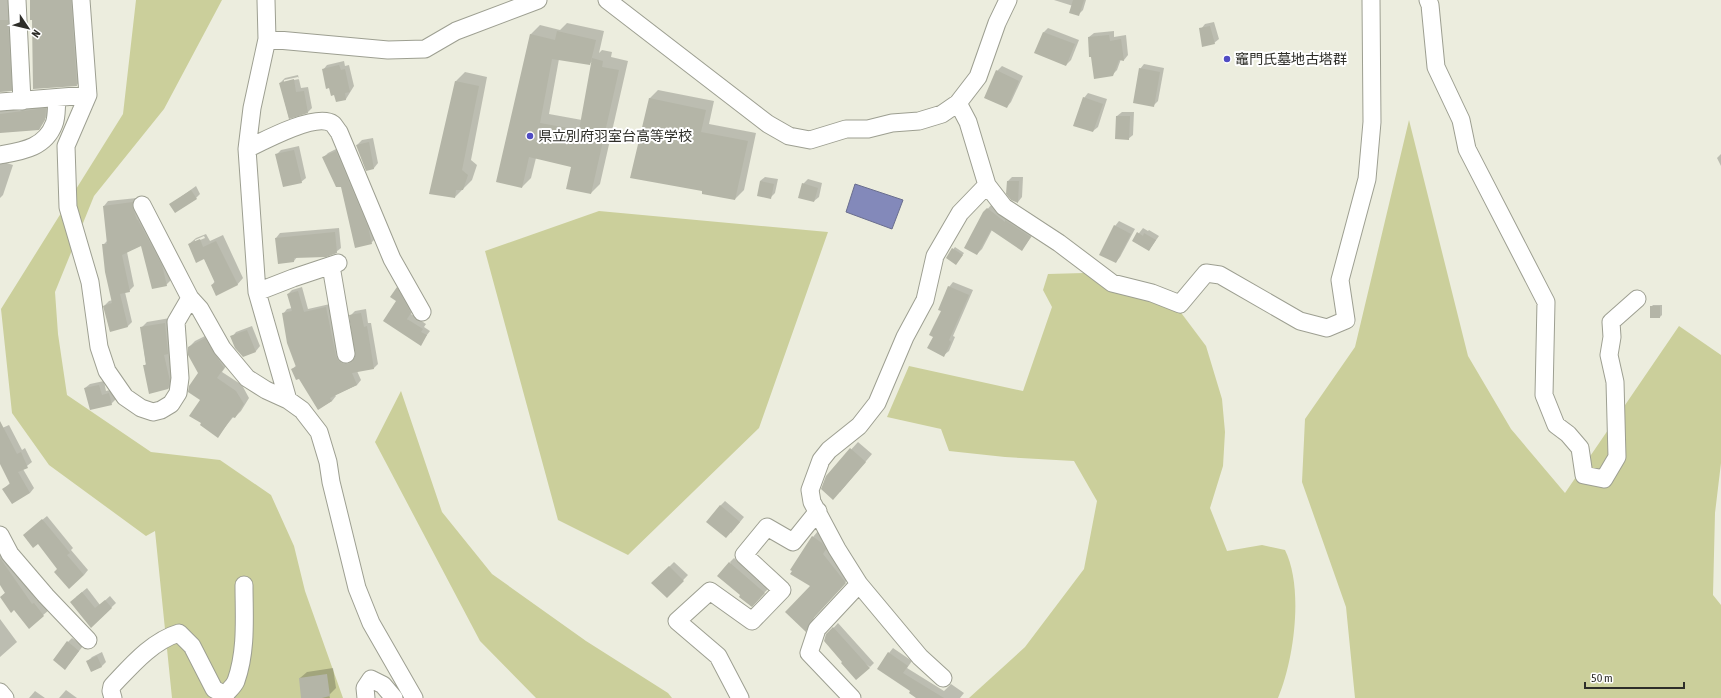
<svg xmlns="http://www.w3.org/2000/svg" width="1721" height="698" font-family="'Asap Condensed','Noto Sans JP',sans-serif">
  <rect width="100%" height="100%" fill="#ecedde"/>
  <path fill="#cbcf9b" d="M 136,0 L 222,0 L 164,109 L 94,196 L 55,292 L 58,334 L 67,395 L 151,452 L 220,460 L 271,495 L 294,546 L 305,591 L 343,698 L 172,698 L 155,531 L 146,536 L 49,465 L 12,413 L 1,309 L 123,114 Z
    M 1409,120 L 1468,356 L 1511,429 L 1565,493 L 1679,326 L 1721,355 L 1721,463 L 1715,513 L 1713,595 L 1721,605 L 1721,698 L 1355,698 L 1346,607 L 1302,482 L 1305,419 L 1355,347 Z
    M 599,211 L 828,232 L 759,428 L 628,555 L 558,520 L 485,251 Z
    M 1084,273 L 1126,293 L 1176,306 L 1206,346 L 1222,399 L 1225,432 L 1223,466 L 1210,508 L 1227,551 L 1262,545 L 1285,550 C 1304,588 1294,660 1278,698 L 969,698 L 1025,647 L 1084,569 L 1097,501 L 1074,461 L 1005,457 L 949,451 L 941,429 L 887,417 L 909,366 L 1023,391 L 1052,307 L 1043,290 L 1048,274 Z
    M 401,391 L 442,512 L 492,574 L 586,641 L 668,693 L 672,698 L 536,698 L 480,641 L 375,442 Z"/>
  <path fill="#8389ba" stroke="#6a6e8e" d="M 855,184 L 903,200 L 892,229 L 846,212 Z"/>
  <path fill="#0003" fill-rule="evenodd" d="M 0,0 L 12,0 L 16,86 L 11,90 L 0,91 Z
    M 31,0 L 76,0 L 81,80 L 77,85 Z
    M 1054,0 L 1086,0 L 1083,10 L 1079,14 L 1073,6 Z
    M 1214,22 L 1219,39 L 1214,43 L 1201,29 L 1205,24 Z
    M 567,23 L 604,31 L 599,53 L 602,50 L 612,52 L 611,57 L 628,61 L 600,184 L 591,193 L 573,166 L 536,158 L 531,178 L 522,187 L 531,34 L 540,25 L 560,30 ZM 559,59 L 589,64 L 593,61 L 582,120 L 549,114 Z
    M 1048,28 L 1079,40 L 1071,60 L 1066,65 L 1036,52 L 1044,32 Z
    M 1114,31 L 1114,37 L 1126,35 L 1128,55 L 1124,60 L 1121,59 L 1117,70 L 1112,75 L 1092,56 L 1089,37 L 1094,33 Z
    M 344,61 L 345,66 L 349,65 L 354,86 L 346,99 L 337,101 L 335,94 L 323,70 L 327,65 Z
    M 1144,64 L 1164,68 L 1158,101 L 1154,105 L 1140,69 Z
    M 1002,66 L 1023,76 L 1011,102 L 1007,107 L 997,71 Z
    M 465,72 L 487,77 L 471,160 L 477,165 L 472,180 L 455,197 L 430,193 L 456,81 Z
    M 298,75 L 301,88 L 308,87 L 312,108 L 308,112 L 289,118 L 280,83 L 285,78 ZM 298,77 L 299,79 L 284,82 L 284,80 Z
    M 658,90 L 714,101 L 709,124 L 756,133 L 744,190 L 735,199 L 703,191 L 649,99 Z
    M 1088,93 L 1107,99 L 1098,127 L 1093,131 L 1084,98 Z
    M 50,104 L 49,113 L 38,129 L 0,131 L 0,111 Z
    M 1122,112 L 1134,112 L 1133,135 L 1128,139 L 1117,116 Z
    M 373,138 L 378,163 L 374,168 L 367,170 L 357,145 L 362,140 Z
    M 299,146 L 306,178 L 301,182 L 276,155 L 281,150 Z
    M 340,147 L 375,239 L 371,243 L 342,186 L 324,157 L 328,153 Z
    M 1721,154 L 1721,166 L 1717,158 Z
    M 0,161 L 13,165 L 3,195 L 0,198 Z
    M 765,177 L 778,179 L 775,193 L 770,198 L 760,181 Z
    M 1012,177 L 1023,177 L 1022,197 L 1018,202 L 1012,199 L 1008,181 Z
    M 808,179 L 822,183 L 819,197 L 814,201 L 803,184 Z
    M 196,186 L 200,194 L 196,198 L 171,204 Z
    M 137,198 L 166,260 L 171,280 L 166,285 L 142,245 L 127,252 L 134,286 L 129,291 L 125,292 L 132,322 L 128,326 L 110,331 L 104,306 L 109,301 L 113,300 L 103,245 L 108,240 L 104,206 L 108,201 Z
    M 992,204 L 1035,232 L 1022,249 L 992,230 L 982,249 L 977,254 L 984,213 Z
    M 1119,221 L 1135,229 L 1120,257 L 1116,262 L 1115,226 Z
    M 339,228 L 341,248 L 336,252 L 297,257 L 294,261 L 276,238 L 280,233 Z
    M 1143,228 L 1148,231 L 1149,230 L 1159,236 L 1149,250 L 1133,241 Z
    M 206,234 L 210,241 L 223,235 L 243,278 L 237,285 L 212,285 L 215,281 L 204,258 L 189,244 L 196,238 ZM 204,236 L 205,238 L 195,242 L 195,240 Z
    M 955,247 L 964,253 L 958,261 L 947,257 Z
    M 953,282 L 973,290 L 953,336 L 955,337 L 949,351 L 944,355 L 934,337 L 949,287 Z
    M 401,284 L 415,308 L 411,314 L 426,324 L 424,327 L 430,331 L 420,344 L 397,300 L 397,288 Z
    M 302,287 L 308,309 L 330,304 L 348,360 L 356,358 L 351,315 L 355,311 L 366,309 L 368,323 L 371,323 L 378,364 L 374,368 L 357,371 L 361,380 L 357,385 L 335,395 L 336,396 L 332,401 L 318,409 L 300,377 L 292,369 L 297,365 L 283,314 L 287,309 L 292,308 L 288,294 L 292,290 Z
    M 1653,305 L 1662,305 L 1662,315 L 1660,317 L 1651,307 Z
    M 170,318 L 174,383 L 168,389 L 144,366 L 146,364 L 141,328 L 147,322 Z
    M 252,326 L 260,346 L 256,351 L 243,356 L 232,337 L 236,332 Z
    M 211,333 L 229,362 L 222,372 L 242,385 L 249,398 L 241,411 L 235,417 L 234,416 L 218,436 L 202,423 L 199,373 L 189,347 L 195,341 Z
    M 104,381 L 106,391 L 114,389 L 116,399 L 111,404 L 85,388 L 90,384 Z
    M 9,425 L 22,450 L 25,448 L 32,462 L 23,469 L 34,488 L 30,493 L 4,489 L 10,483 L 0,462 L 0,429 Z
    M 858,442 L 872,454 L 840,492 L 827,476 Z
    M 725,501 L 744,517 L 731,533 L 720,506 Z
    M 47,516 L 73,548 L 71,550 L 88,570 L 84,575 L 58,569 L 38,542 L 24,535 Z
    M 818,531 L 851,576 L 815,615 L 811,625 L 806,630 L 811,586 L 813,537 Z
    M 0,543 L 6,556 L 37,600 L 39,599 L 49,610 L 29,627 L 15,609 L 1,597 L 6,592 L 0,583 Z
    M 734,558 L 769,588 L 751,606 L 742,595 L 730,562 Z
    M 674,562 L 688,575 L 667,597 L 653,583 Z
    M 87,588 L 100,605 L 110,596 L 116,603 L 91,627 L 76,597 Z
    M 0,619 L 17,642 L 0,657 Z
    M 838,623 L 874,663 L 870,667 L 827,635 Z
    M 72,638 L 83,646 L 69,664 L 68,642 Z
    M 893,648 L 912,661 L 907,668 L 944,691 L 951,684 L 964,693 L 960,698 L 918,698 L 911,691 L 889,653 Z
    M 102,652 L 106,662 L 102,666 L 92,671 L 87,662 L 92,657 Z
    M 333,668 L 336,688 L 329,695 L 330,698 L 302,698 L 300,678 L 307,672 Z
    M 66,690 L 77,698 L 59,698 Z
    M 35,691 L 45,698 L 29,698 Z"/>
  <path fill="#b4b5a7" d="M 30,0 L 71,0 L 77,86 L 33,89 L 32,20 L 30,20 Z
    M 1073,0 L 1084,0 L 1079,16 L 1069,13 Z
    M 0,20 L 8,20 L 12,91 L 0,92 Z
    M 1210,26 L 1215,44 L 1202,47 L 1199,28 Z
    M 557,31 L 596,40 L 590,65 L 552,59 L 540,123 L 579,130 L 592,58 L 603,61 L 602,67 L 619,70 L 591,194 L 566,189 L 571,167 L 529,157 L 522,188 L 496,182 L 530,34 L 555,40 Z
    M 1043,32 L 1075,44 L 1066,66 L 1034,53 Z
    M 1109,35 L 1110,41 L 1121,39 L 1124,61 L 1119,60 L 1113,76 L 1094,79 L 1091,57 L 1089,57 L 1088,37 Z
    M 339,65 L 341,70 L 345,69 L 350,92 L 345,93 L 346,100 L 336,102 L 334,95 L 331,96 L 329,88 L 326,89 L 322,69 Z
    M 1139,68 L 1160,72 L 1154,107 L 1133,103 Z
    M 996,70 L 1019,81 L 1007,108 L 984,98 Z
    M 294,79 L 296,92 L 304,91 L 308,113 L 289,119 L 279,83 Z
    M 455,81 L 479,86 L 462,170 L 468,175 L 463,190 L 456,190 L 455,198 L 429,194 Z
    M 1083,97 L 1103,104 L 1093,132 L 1073,126 Z
    M 649,98 L 706,110 L 701,132 L 748,141 L 735,200 L 702,194 L 702,191 L 630,178 Z
    M 46,108 L 45,120 L 39,130 L 0,133 L 0,114 Z
    M 1116,116 L 1130,116 L 1129,140 L 1115,139 Z
    M 369,142 L 374,169 L 366,171 L 356,145 Z
    M 294,150 L 302,183 L 283,187 L 275,154 Z
    M 336,151 L 368,227 L 372,244 L 355,248 L 341,187 L 336,187 L 322,157 Z
    M 760,181 L 774,184 L 771,199 L 757,196 Z
    M 1007,181 L 1019,181 L 1018,203 L 1011,200 L 1006,194 Z
    M 802,183 L 818,188 L 814,202 L 798,198 Z
    M 191,190 L 197,199 L 175,213 L 169,204 Z
    M 133,202 L 132,205 L 137,220 L 138,220 L 162,265 L 167,286 L 152,289 L 141,246 L 122,255 L 130,292 L 120,294 L 128,327 L 110,332 L 103,306 L 112,303 L 105,272 L 102,244 L 107,244 L 103,206 Z
    M 987,208 L 1005,222 L 1005,220 L 1031,237 L 1022,251 L 991,230 L 977,255 L 964,248 L 983,212 Z
    M 1114,225 L 1131,234 L 1116,263 L 1099,255 Z
    M 335,232 L 337,253 L 326,257 L 294,258 L 294,262 L 278,264 L 275,238 Z
    M 1137,232 L 1143,236 L 1144,233 L 1156,240 L 1149,251 L 1132,241 Z
    M 200,239 L 203,247 L 216,241 L 238,285 L 216,296 L 211,285 L 215,283 L 204,259 L 196,263 L 188,244 Z
    M 952,248 L 963,255 L 956,265 L 946,258 Z
    M 948,286 L 969,295 L 949,340 L 951,342 L 944,357 L 927,348 L 933,337 L 929,335 L 941,311 L 938,310 Z
    M 397,287 L 411,313 L 407,319 L 423,329 L 421,332 L 427,335 L 421,346 L 383,321 L 396,301 L 390,297 Z
    M 298,291 L 304,312 L 326,307 L 336,356 L 338,360 L 342,363 L 347,364 L 352,362 L 355,357 L 349,315 L 361,313 L 364,327 L 367,326 L 374,369 L 352,373 L 357,385 L 330,398 L 332,401 L 318,410 L 299,379 L 296,380 L 291,369 L 296,367 L 287,343 L 282,313 L 292,311 L 287,294 Z
    M 1650,306 L 1660,306 L 1660,318 L 1650,318 Z
    M 165,323 L 168,354 L 164,355 L 170,381 L 168,389 L 149,394 L 143,365 L 146,365 L 140,327 Z
    M 247,330 L 256,352 L 243,357 L 235,348 L 230,336 Z
    M 205,338 L 224,368 L 217,378 L 236,391 L 244,404 L 235,418 L 232,417 L 218,438 L 200,425 L 201,423 L 189,416 L 200,400 L 188,392 L 189,386 L 198,373 L 188,355 L 188,347 Z
    M 99,385 L 102,395 L 109,393 L 112,405 L 90,410 L 84,388 Z
    M 0,421 L 17,454 L 21,452 L 28,468 L 18,472 L 30,493 L 12,504 L 2,489 L 10,484 L 0,464 Z
    M 850,448 L 866,462 L 833,500 L 821,489 L 826,476 Z
    M 720,505 L 740,522 L 726,538 L 706,522 Z
    M 42,519 L 70,553 L 67,555 L 84,575 L 69,589 L 54,572 L 57,569 L 38,544 L 33,548 L 23,535 Z
    M 812,536 L 822,543 L 826,549 L 823,554 L 846,583 L 810,622 L 806,632 L 785,612 L 810,586 L 790,574 L 792,571 L 790,570 Z
    M 0,558 L 32,604 L 34,603 L 44,616 L 29,629 L 14,610 L 11,613 L 0,597 L 5,593 L 0,585 Z
    M 729,562 L 765,593 L 752,607 L 739,597 L 740,595 L 717,576 Z
    M 669,566 L 684,581 L 667,598 L 651,583 Z
    M 82,592 L 95,608 L 105,600 L 112,608 L 91,628 L 70,602 Z
    M 833,627 L 870,668 L 856,680 L 841,663 L 842,662 L 824,641 L 826,634 Z
    M 67,641 L 79,651 L 65,670 L 53,660 Z
    M 888,652 L 908,666 L 903,673 L 944,698 L 916,698 L 909,693 L 910,691 L 877,669 Z
    M 97,656 L 102,667 L 91,672 L 86,661 Z
    M 327,674 L 330,696 L 322,698 L 301,698 L 299,678 Z"/>
  <g fill="none" stroke-linecap="round" stroke-linejoin="round">
    <defs>
      <path id="minor" d="M 17,0 L 22,101
        M 81,0 L 88,95 L 66,146 L 68,207 L 90,282 L 99,347 L 107,371 L 125,397 L 141,408 L 153,412 L 161,410 L 171,404 L 178,393 L 180,378 L 176,322 L 190,298
        M 266,0 L 267,39 L 252,108 L 247,149 L 257,292 L 288,400
        M 607,0 L 768,124 L 789,136 L 810,140 L 846,129 L 868,129 L 892,123 L 919,121 L 942,114 L 958,103 L 978,77 L 997,23 L 1008,0
        M 1428,0 L 1430,5 L 1436,67 L 1461,120 L 1467,149 L 1546,302 L 1544,395 L 1556,425 L 1568,434 L 1580,448 L 1584,475 L 1604,479 L 1617,457 L 1615,382 L 1609,355 L 1612,337 L 1611,322 L 1637,299
        M 267,39 L 388,50 L 425,49 L 456,31 L 538,0
        M 0,102 L 88,95
        M 958,103 L 968,122 L 987,185 L 1004,207 L 1059,243 L 1112,283 L 1152,293 L 1180,304 L 1206,273 L 1220,275 L 1300,321 L 1327,328 L 1346,320 L 1340,280 L 1367,179 L 1372,122 L 1371,0
        M 247,149 C 263,141 317,112 333,124 C 335,126 337,130 339,132 L 392,259 L 422,312
        M 0,155 C 22,151 45,148 54,124 C 57,117 56,107 57,99
        M 142,205 L 190,298 L 200,309 L 222,348 L 247,378 L 266,390 L 288,400 L 302,410 L 319,432 L 328,462 L 331,482 L 357,588 L 371,623 L 414,698
        M 331,266 L 346,354
        M 257,292 L 293,278 L 338,263
        M 0,535 L 10,554 L 46,596 L 88,640
        M 943,678 L 920,657 L 859,584 L 837,549 L 812,502 L 810,490 L 821,460 L 829,450 L 859,426 L 877,403 L 905,337 L 925,300 L 935,256 L 960,213 L 987,185
        M 0,692 L 5,698
        M 113,698 L 111,691 L 112,686 C 131,666 152,641 179,633 L 192,646 L 214,689 L 225,695 C 228,691 234,686 236,681 C 247,650 244,616 244,585
        M 366,698 L 365,688 L 371,679 L 383,685 L 394,698
        M 740,698 L 718,656 L 677,621 L 710,591 L 752,621 L 782,590 L 744,555 L 767,527 L 793,542 L 818,511
        M 852,698 L 809,653 L 817,629 L 859,584"/>
    </defs>
    <use href="#minor" stroke="#9d9f91" stroke-width="19"/>
    <use href="#minor" stroke="#fff" stroke-width="17"/>
  </g>
  <g fill="#504cc3" stroke="#fff" stroke-width="1.5">
    <circle cx="1227" cy="59" r="4"/>
    <circle cx="530" cy="136" r="4"/>
  </g>
  <g text-anchor="middle" dominant-baseline="central" stroke-width="4" stroke-linejoin="round" paint-order="stroke">
    <g font-size="14" fill="#2e2e29" stroke="#fff" text-anchor="start">
      <text x="1235" y="59">竈門氏墓地古塔群</text>
      <text x="538" y="136">県立別府羽室台高等学校</text>
    </g>
  </g>
  <g transform="translate(28 28) rotate(125)" stroke="#ffffff" stroke-width="3" paint-order="stroke">
  <path d="M0-3L7 15L0 10L-7 15Z" fill="#2e2e29"/>
  <text y="-6" font-size="11" font-weight="bold" text-anchor="middle" fill="#2e2e29">N</text>
  </g>
  <path d="M1585 682v6h99v-6" fill="none" stroke="#2e2e29" stroke-width="2"/>
  <text x="1591" y="682" font-size="12" fill="#2e2e29" stroke="#ffffff" stroke-width="3" paint-order="stroke">50 m</text>
</svg>
